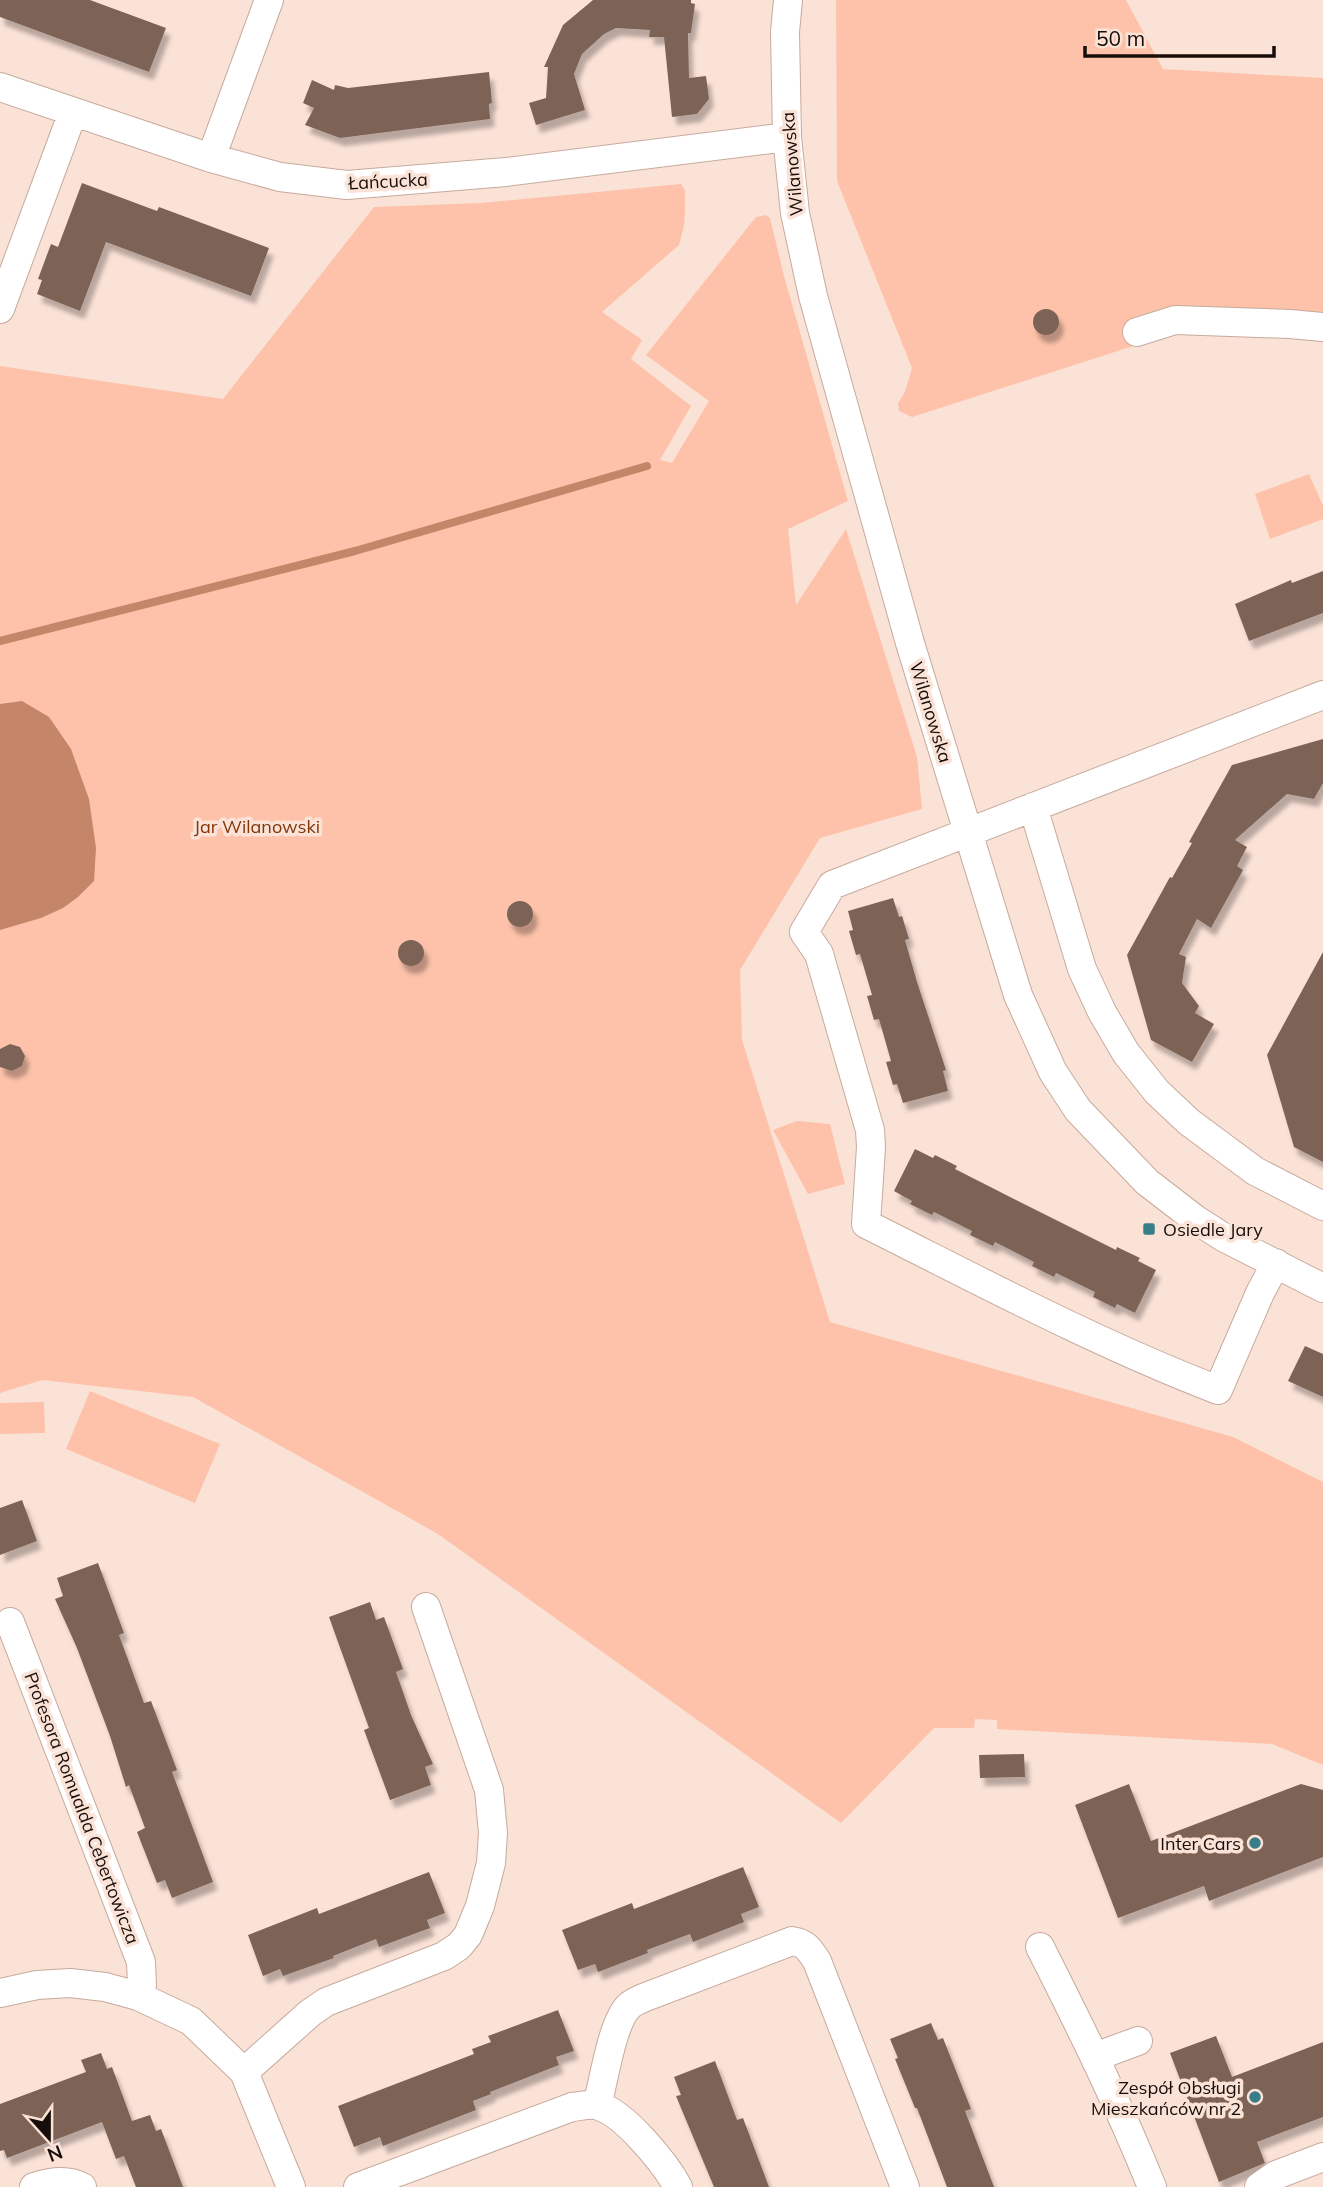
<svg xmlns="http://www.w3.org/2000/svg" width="1323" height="2187" font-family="Mulish,sans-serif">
  <defs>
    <filter id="shadow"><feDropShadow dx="4.5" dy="8" stdDeviation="2" flood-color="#0004"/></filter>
  </defs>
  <rect width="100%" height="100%" fill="#fbe2d7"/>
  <path fill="#fdc2a9" d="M 836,0 L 1126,0 L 1163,69 L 1323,78 L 1323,340 L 1177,332 L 912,417 L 899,411 L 898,403 L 905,392 L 912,368 L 837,181 Z
    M 681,184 L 685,190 L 685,210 L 684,226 L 679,245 L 602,312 L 642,340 L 631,359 L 691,406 L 660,460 L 672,463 L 709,401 L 646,355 L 756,217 L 766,215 L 770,218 L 784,276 L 848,501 L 788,529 L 796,605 L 846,529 L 917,757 L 922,809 L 820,838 L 740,970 L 742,1040 L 830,1322 L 1233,1437 L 1323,1482 L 1323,1765 L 1272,1744 L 997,1729 L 997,1720 L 975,1719 L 974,1728 L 934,1728 L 841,1823 L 438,1534 L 193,1397 L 42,1380 L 0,1393 L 0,366 L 223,399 L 374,207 L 481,203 Z
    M 1309,474 L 1323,506 L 1323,519 L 1270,539 L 1255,494 Z
    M 797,1121 L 830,1124 L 845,1184 L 808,1194 L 773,1130 Z
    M 90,1391 L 220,1444 L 195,1503 L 66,1449 Z
    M 44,1402 L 45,1433 L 0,1434 L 0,1403 Z"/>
  <path fill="#c48569" d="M 22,701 L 49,717 L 71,749 L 89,799 L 96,848 L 94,881 L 78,897 L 63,908 L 41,918 L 0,930 L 0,704 Z"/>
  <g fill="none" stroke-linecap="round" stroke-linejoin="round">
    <path stroke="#c48569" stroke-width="8" d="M 0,641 L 355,551 L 647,466"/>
  </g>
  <path fill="#7d6357" filter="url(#shadow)" d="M 0,0 L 90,0 L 166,28 L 149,72 L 0,17 Z
    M 593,0 L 691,0 L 691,3 L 695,4 L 691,33 L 688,33 L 689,78 L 706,76 L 709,99 L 697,114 L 672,117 L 664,37 L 649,37 L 650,30 L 616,28 L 604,34 L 582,54 L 574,74 L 585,110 L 536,125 L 529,103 L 546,98 L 548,67 L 544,67 L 563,25 Z
    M 489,72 L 492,103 L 489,104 L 490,119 L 340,138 L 305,125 L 314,108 L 303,103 L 312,80 L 334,90 L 335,85 L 348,88 Z
    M 82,183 L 157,211 L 159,207 L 269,248 L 251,296 L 106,242 L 80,311 L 37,294 L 42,280 L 38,279 L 51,244 L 58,247 Z
    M1033 322a13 13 0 1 1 26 0a13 13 0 1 1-26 0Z
    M 1323,571 L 1323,613 L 1249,641 L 1235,604 L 1291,580 L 1292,583 Z
    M 1323,739 L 1323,783 L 1314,799 L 1287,794 L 1235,840 L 1247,847 L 1237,866 L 1243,870 L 1211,928 L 1197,919 L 1179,954 L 1186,957 L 1182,983 L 1199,1006 L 1195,1013 L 1214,1024 L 1192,1062 L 1151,1040 L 1127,955 L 1170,877 L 1172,878 L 1192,843 L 1189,842 L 1232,765 Z
    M 893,898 L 899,917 L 902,916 L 909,939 L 905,940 L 917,982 L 946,1070 L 943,1071 L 948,1091 L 903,1103 L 897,1084 L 893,1085 L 886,1062 L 891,1061 L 879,1019 L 874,1020 L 867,996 L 872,995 L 860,954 L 856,955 L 849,931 L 853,930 L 848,911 Z
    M507 914a13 13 0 1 1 26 0a13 13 0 1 1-26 0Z
    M398 953a13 13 0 1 1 26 0a13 13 0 1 1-26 0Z
    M 1323,952 L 1323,1162 L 1294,1147 L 1267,1055 Z
    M 10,1044 L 20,1047 L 25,1056 L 22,1066 L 12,1071 L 0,1067 L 0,1049 Z
    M 915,1149 L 933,1158 L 935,1155 L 957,1166 L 955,1169 L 1016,1200 L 1116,1250 L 1117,1247 L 1140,1258 L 1138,1261 L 1156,1270 L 1135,1313 L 1117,1304 L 1115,1308 L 1093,1297 L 1095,1292 L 1056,1273 L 1054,1277 L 1032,1266 L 1034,1262 L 995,1242 L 993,1246 L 970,1235 L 972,1231 L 934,1212 L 932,1215 L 910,1204 L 912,1201 L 894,1191 Z
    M 1305,1346 L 1323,1354 L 1323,1397 L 1288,1381 Z
    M 22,1500 L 37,1541 L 0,1555 L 0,1508 Z
    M 98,1563 L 124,1633 L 119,1635 L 144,1703 L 151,1701 L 177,1770 L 172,1772 L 213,1882 L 172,1898 L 165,1880 L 157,1883 L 137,1832 L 145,1828 L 129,1785 L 126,1787 L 110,1736 L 77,1648 L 55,1599 L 63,1596 L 57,1578 Z
    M 370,1602 L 376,1620 L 384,1617 L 403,1669 L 396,1672 L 411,1715 L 433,1764 L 425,1767 L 431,1785 L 390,1800 L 364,1730 L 369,1728 L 329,1617 Z
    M 1024,1754 L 1025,1777 L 980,1778 L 979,1755 Z
    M 1129,1784 L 1151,1841 L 1301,1784 L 1323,1790 L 1323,1857 L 1209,1901 L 1204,1886 L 1118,1918 L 1075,1805 Z
    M 743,1867 L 759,1907 L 741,1914 L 744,1922 L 693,1942 L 690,1934 L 647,1950 L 648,1953 L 598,1972 L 595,1964 L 578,1970 L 562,1930 L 632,1903 L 634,1909 Z
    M 429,1872 L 445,1913 L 427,1920 L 430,1928 L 379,1947 L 376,1939 L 333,1956 L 334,1958 L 283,1976 L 280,1969 L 263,1976 L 248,1935 L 317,1908 L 319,1914 Z
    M 558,2010 L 574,2051 L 556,2057 L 559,2065 L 490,2092 L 491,2094 L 473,2101 L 476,2110 L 383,2146 L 380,2137 L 354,2147 L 338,2106 L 474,2054 L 472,2049 L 491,2042 L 488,2036 Z
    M 931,2023 L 938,2040 L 943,2038 L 971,2109 L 965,2111 L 994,2187 L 947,2187 L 917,2108 L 915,2108 L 895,2059 L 898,2058 L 890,2039 Z
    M 1216,2036 L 1232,2077 L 1323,2042 L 1323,2117 L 1257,2142 L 1265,2163 L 1219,2182 L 1170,2053 Z
    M 101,2053 L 107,2069 L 112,2067 L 132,2121 L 150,2115 L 156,2131 L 161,2129 L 183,2187 L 136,2187 L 124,2156 L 116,2159 L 102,2122 L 7,2158 L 4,2150 L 0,2151 L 0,2104 L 86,2072 L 81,2060 Z
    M 715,2061 L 737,2120 L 743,2118 L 769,2187 L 714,2187 L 676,2096 L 681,2095 L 674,2077 Z"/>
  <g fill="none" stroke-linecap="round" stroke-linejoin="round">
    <defs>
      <path id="minor" d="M 788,0 L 785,32 L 787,137 L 795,213 L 813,296 L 910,643 L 1018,995 L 1053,1072 L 1078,1110 L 1147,1182 L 1195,1219 L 1223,1237 L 1323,1288
        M 0,87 L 211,158 L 280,177 L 347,185 L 506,172 L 787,137
        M 211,158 L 269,0
        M 0,309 L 73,112
        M 1137,332 L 1175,320 L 1290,324 L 1323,327
        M 1033,807 L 1082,969 L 1102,1012 L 1126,1053 L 1157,1092 L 1189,1122 L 1255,1171 L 1323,1206
        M 1276,1263 L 1260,1293 L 1218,1390 C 1096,1343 982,1282 866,1224 L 871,1147 L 870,1130 L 819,954 L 804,932 L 832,885 L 1323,695
        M 10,1622 L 141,1962 L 142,1985 L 138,1996
        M 1040,1947 C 1080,2026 1119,2105 1152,2187
        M 0,1993 L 37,1985 L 70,1983 L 105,1987 L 138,1996 L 191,2021 L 244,2072 L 291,2187
        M 1095,2057 L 1138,2041
        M 244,2072 L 310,2013 L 326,2002 L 444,1956 L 459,1946 L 468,1935 L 480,1906 L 491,1863 L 493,1833 L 489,1790 L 426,1607
        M 597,2105 C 604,2081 612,2022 629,2006 C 633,2002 639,2000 643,1998 L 792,1941 C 806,1943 809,1949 817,1961 L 905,2187
        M 34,2187 C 49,2182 68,2179 82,2187
        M 358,2187 L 572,2107 C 581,2106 592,2103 599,2106 C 625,2114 665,2163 678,2187
        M 1259,2187 L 1276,2175 L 1323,2157"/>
    </defs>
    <use href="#minor" stroke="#c7aa9d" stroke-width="30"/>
    <use href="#minor" stroke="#fff" stroke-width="28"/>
  </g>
  <g fill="#387e89" stroke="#fbe2d7" stroke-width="2.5">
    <rect x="1142" y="1222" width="14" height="14" rx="3.5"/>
    <circle cx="1255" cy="1843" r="7"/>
    <circle cx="1255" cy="2097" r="7"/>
  </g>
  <g text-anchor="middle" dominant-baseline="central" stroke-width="7" stroke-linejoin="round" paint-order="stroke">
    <g font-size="18" fill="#170d09" stroke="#fbe2d7">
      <text transform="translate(792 164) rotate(-95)">Wilanowska</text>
      <text transform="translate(388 181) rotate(-3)">Łańcucka</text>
      <text transform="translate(931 712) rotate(73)">Wilanowska</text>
      <text transform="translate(82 1808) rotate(69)">Profesora Romualda Cebertowicza</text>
    </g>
    <g font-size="18" fill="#823508" stroke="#fbe2d7">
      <text x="257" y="826">Jar Wilanowski</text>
    </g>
    <g font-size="18" fill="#170d09" stroke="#fbe2d7" text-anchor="end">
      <text x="1163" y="1229" text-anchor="start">Osiedle Jary</text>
      <text x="1241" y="1843">Inter Cars</text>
      <text x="1241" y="2087">Zespół Obsługi<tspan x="1241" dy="21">Mieszkańców nr 2</tspan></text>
    </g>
  </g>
  <g transform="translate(49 2138) rotate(159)" stroke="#fbe2d7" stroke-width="5" paint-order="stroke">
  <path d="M0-5L12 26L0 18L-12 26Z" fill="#170d09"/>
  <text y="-10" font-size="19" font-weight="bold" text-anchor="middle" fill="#170d09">N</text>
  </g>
  <path d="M1085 46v10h189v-10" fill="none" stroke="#170d09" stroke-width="3.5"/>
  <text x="1096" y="46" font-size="21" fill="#170d09" stroke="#fbe2d7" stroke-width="5" paint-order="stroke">50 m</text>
</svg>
